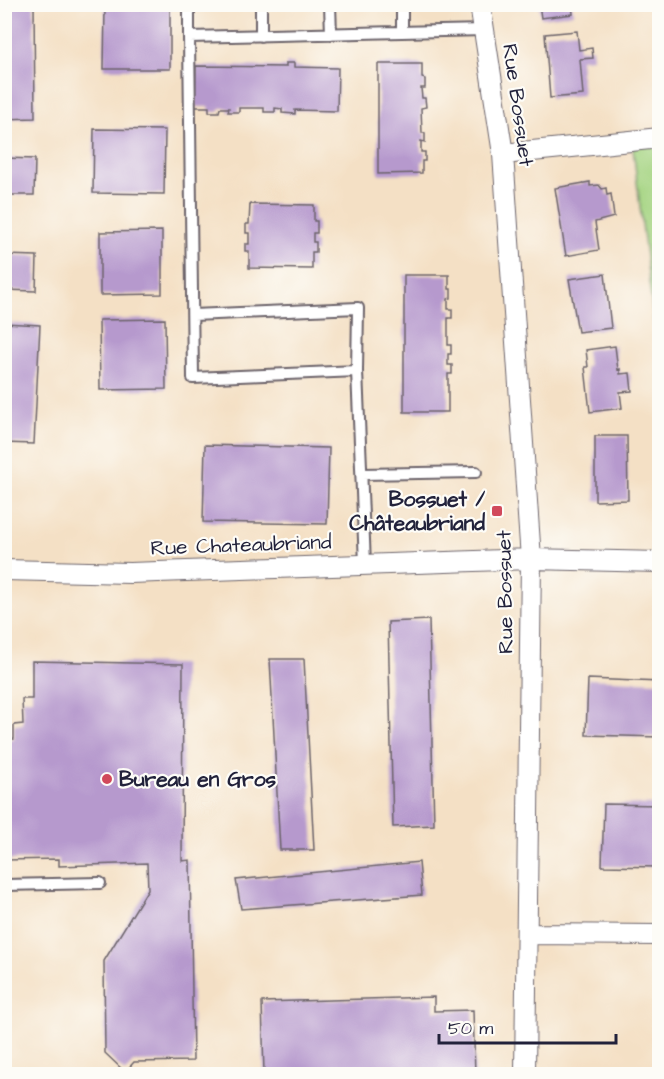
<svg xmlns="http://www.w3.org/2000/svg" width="664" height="1079" font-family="'Architects Daughter',sans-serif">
  <rect width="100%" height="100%" fill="#fdfcf7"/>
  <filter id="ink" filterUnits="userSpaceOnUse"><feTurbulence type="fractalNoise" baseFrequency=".0167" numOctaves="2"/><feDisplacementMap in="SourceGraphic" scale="12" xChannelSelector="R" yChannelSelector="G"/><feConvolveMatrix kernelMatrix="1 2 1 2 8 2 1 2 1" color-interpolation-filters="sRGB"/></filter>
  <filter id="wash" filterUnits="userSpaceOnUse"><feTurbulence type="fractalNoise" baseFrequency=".008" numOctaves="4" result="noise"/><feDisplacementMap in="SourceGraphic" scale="24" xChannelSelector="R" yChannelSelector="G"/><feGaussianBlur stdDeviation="1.35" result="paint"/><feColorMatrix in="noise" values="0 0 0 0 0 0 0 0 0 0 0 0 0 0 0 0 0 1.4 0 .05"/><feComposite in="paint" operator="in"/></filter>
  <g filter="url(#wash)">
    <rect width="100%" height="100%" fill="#f4e0c5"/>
    <path fill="#a5d482" stroke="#647b5e" stroke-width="1.5" d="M 659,138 L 659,365 L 632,140 Z"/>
    <g id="blocks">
      <path fill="#b699cd" d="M 4,4 L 34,4 L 35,118 L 4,119 Z
        M 539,4 L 572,4 L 573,14 L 541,18 Z
        M 105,7 L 170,7 L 170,69 L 104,69 Z
        M 577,31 L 579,50 L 592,48 L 593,58 L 580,59 L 583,95 L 550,98 L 545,34 Z
        M 286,63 L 294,63 L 294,67 L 338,68 L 337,111 L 295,110 L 295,114 L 282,113 L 282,109 L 275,108 L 275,112 L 264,112 L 264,108 L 239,108 L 239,112 L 228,112 L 229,108 L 220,108 L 219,112 L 209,112 L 209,107 L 195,107 L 196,66 L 286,67 Z
        M 378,64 L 422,64 L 422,78 L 425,79 L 425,88 L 421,88 L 422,98 L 425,98 L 426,107 L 421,108 L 422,133 L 425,133 L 425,142 L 421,141 L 421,152 L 425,152 L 425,161 L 422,161 L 422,173 L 378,174 Z
        M 94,129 L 165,130 L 164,194 L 93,193 Z
        M 4,158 L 35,159 L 34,195 L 4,195 Z
        M 590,182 L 590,186 L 599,185 L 602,189 L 606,188 L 607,195 L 611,194 L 614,217 L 595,222 L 599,250 L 566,256 L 555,188 Z
        M 250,204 L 314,205 L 314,221 L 317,221 L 317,233 L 313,233 L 313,242 L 316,242 L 316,252 L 312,252 L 312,269 L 249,268 L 249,251 L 245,251 L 245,244 L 249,244 L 249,233 L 246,233 L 246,224 L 249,224 Z
        M 162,231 L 162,294 L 100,295 L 100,232 Z
        M 4,255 L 37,256 L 36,291 L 4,290 Z
        M 605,274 L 611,328 L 578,332 L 569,279 Z
        M 404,275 L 449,275 L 449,289 L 451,289 L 451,298 L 448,299 L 448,309 L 452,309 L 452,318 L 448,318 L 448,345 L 451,345 L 451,354 L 448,354 L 448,365 L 452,365 L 452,374 L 448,374 L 448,412 L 404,412 Z
        M 165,319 L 166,389 L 100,390 L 99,320 Z
        M 4,323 L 40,325 L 34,444 L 4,443 Z
        M 615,346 L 618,370 L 620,369 L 620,374 L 630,373 L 632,391 L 620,392 L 622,408 L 590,412 L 585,367 L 588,367 L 586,350 Z
        M 595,436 L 627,436 L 628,500 L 595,501 Z
        M 205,445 L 329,448 L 327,524 L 203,522 Z
        M 429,620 L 434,825 L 393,827 L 388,622 Z
        M 270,659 L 304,659 L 314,850 L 280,850 Z
        M 32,661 L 183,664 L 182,861 L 190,860 L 193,1061 L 134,1062 L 125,1072 L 105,1053 L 104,961 L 148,889 L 147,863 L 59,866 L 59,859 L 4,860 L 4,740 L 14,739 L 14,725 L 23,724 L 22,699 L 32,699 Z
        M 588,679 L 660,682 L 660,737 L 586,735 Z
        M 604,804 L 660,805 L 660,867 L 602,866 Z
        M 419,862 L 422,895 L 241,909 L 236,880 Z
        M 434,997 L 434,1011 L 473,1010 L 475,1074 L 264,1074 L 262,1002 Z"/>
    </g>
  </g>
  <g filter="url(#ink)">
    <use href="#blocks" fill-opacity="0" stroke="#6c646b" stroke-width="1.5"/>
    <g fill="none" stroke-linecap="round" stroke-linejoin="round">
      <defs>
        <path id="service" d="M 330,4 L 331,34
          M 402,4 L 402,32
          M 261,36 L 261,4
          M 189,37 L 189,4
          M 193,315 L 358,308 L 357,371
          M 362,474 L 476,472
          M 365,564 L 357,371 L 193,378 L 189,37 L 484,30
          M 4,885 L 100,883"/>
        <path id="minor" d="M 480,4 L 503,154 L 531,559 L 525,1074
          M 503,154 L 660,138
          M 4,570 L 130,573 L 531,559 L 660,562
          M 527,934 L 660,935"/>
      </defs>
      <use href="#service" stroke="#6c646b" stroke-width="14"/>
      <use href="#minor" stroke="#6c646b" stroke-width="22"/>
      <use href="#service" stroke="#fff" stroke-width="10"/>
      <use href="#minor" stroke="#fff" stroke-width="20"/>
    </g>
  </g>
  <g fill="#d1495b" stroke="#fdfcf7" stroke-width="2">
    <rect x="491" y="505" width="12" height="12" rx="3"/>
    <circle cx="107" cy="779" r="6"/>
  </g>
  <g text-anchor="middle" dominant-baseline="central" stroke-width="4.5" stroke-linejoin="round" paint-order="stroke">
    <g font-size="21" fill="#22223b" stroke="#fdfcf7">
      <text transform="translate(518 105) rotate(82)">Rue Bossuet</text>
      <text transform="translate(241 545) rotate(-2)">Rue Chateaubriand</text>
      <text transform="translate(505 592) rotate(-91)">Rue Bossuet</text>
    </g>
    <g font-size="21" font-weight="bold" fill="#22223b" stroke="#fdfcf7" text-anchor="end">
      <text x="485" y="499">Bossuet /<tspan x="485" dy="24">Châteaubriand</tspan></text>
      <text x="119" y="779" text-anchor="start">Bureau en Gros</text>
    </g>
  </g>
  <rect width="664" height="1079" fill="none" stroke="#fdfcf7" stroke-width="24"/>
  <path d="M439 1034v9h177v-9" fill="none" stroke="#22223b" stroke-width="3"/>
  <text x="448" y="1034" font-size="18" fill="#22223b" stroke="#fdfcf7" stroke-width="4.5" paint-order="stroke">50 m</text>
</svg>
